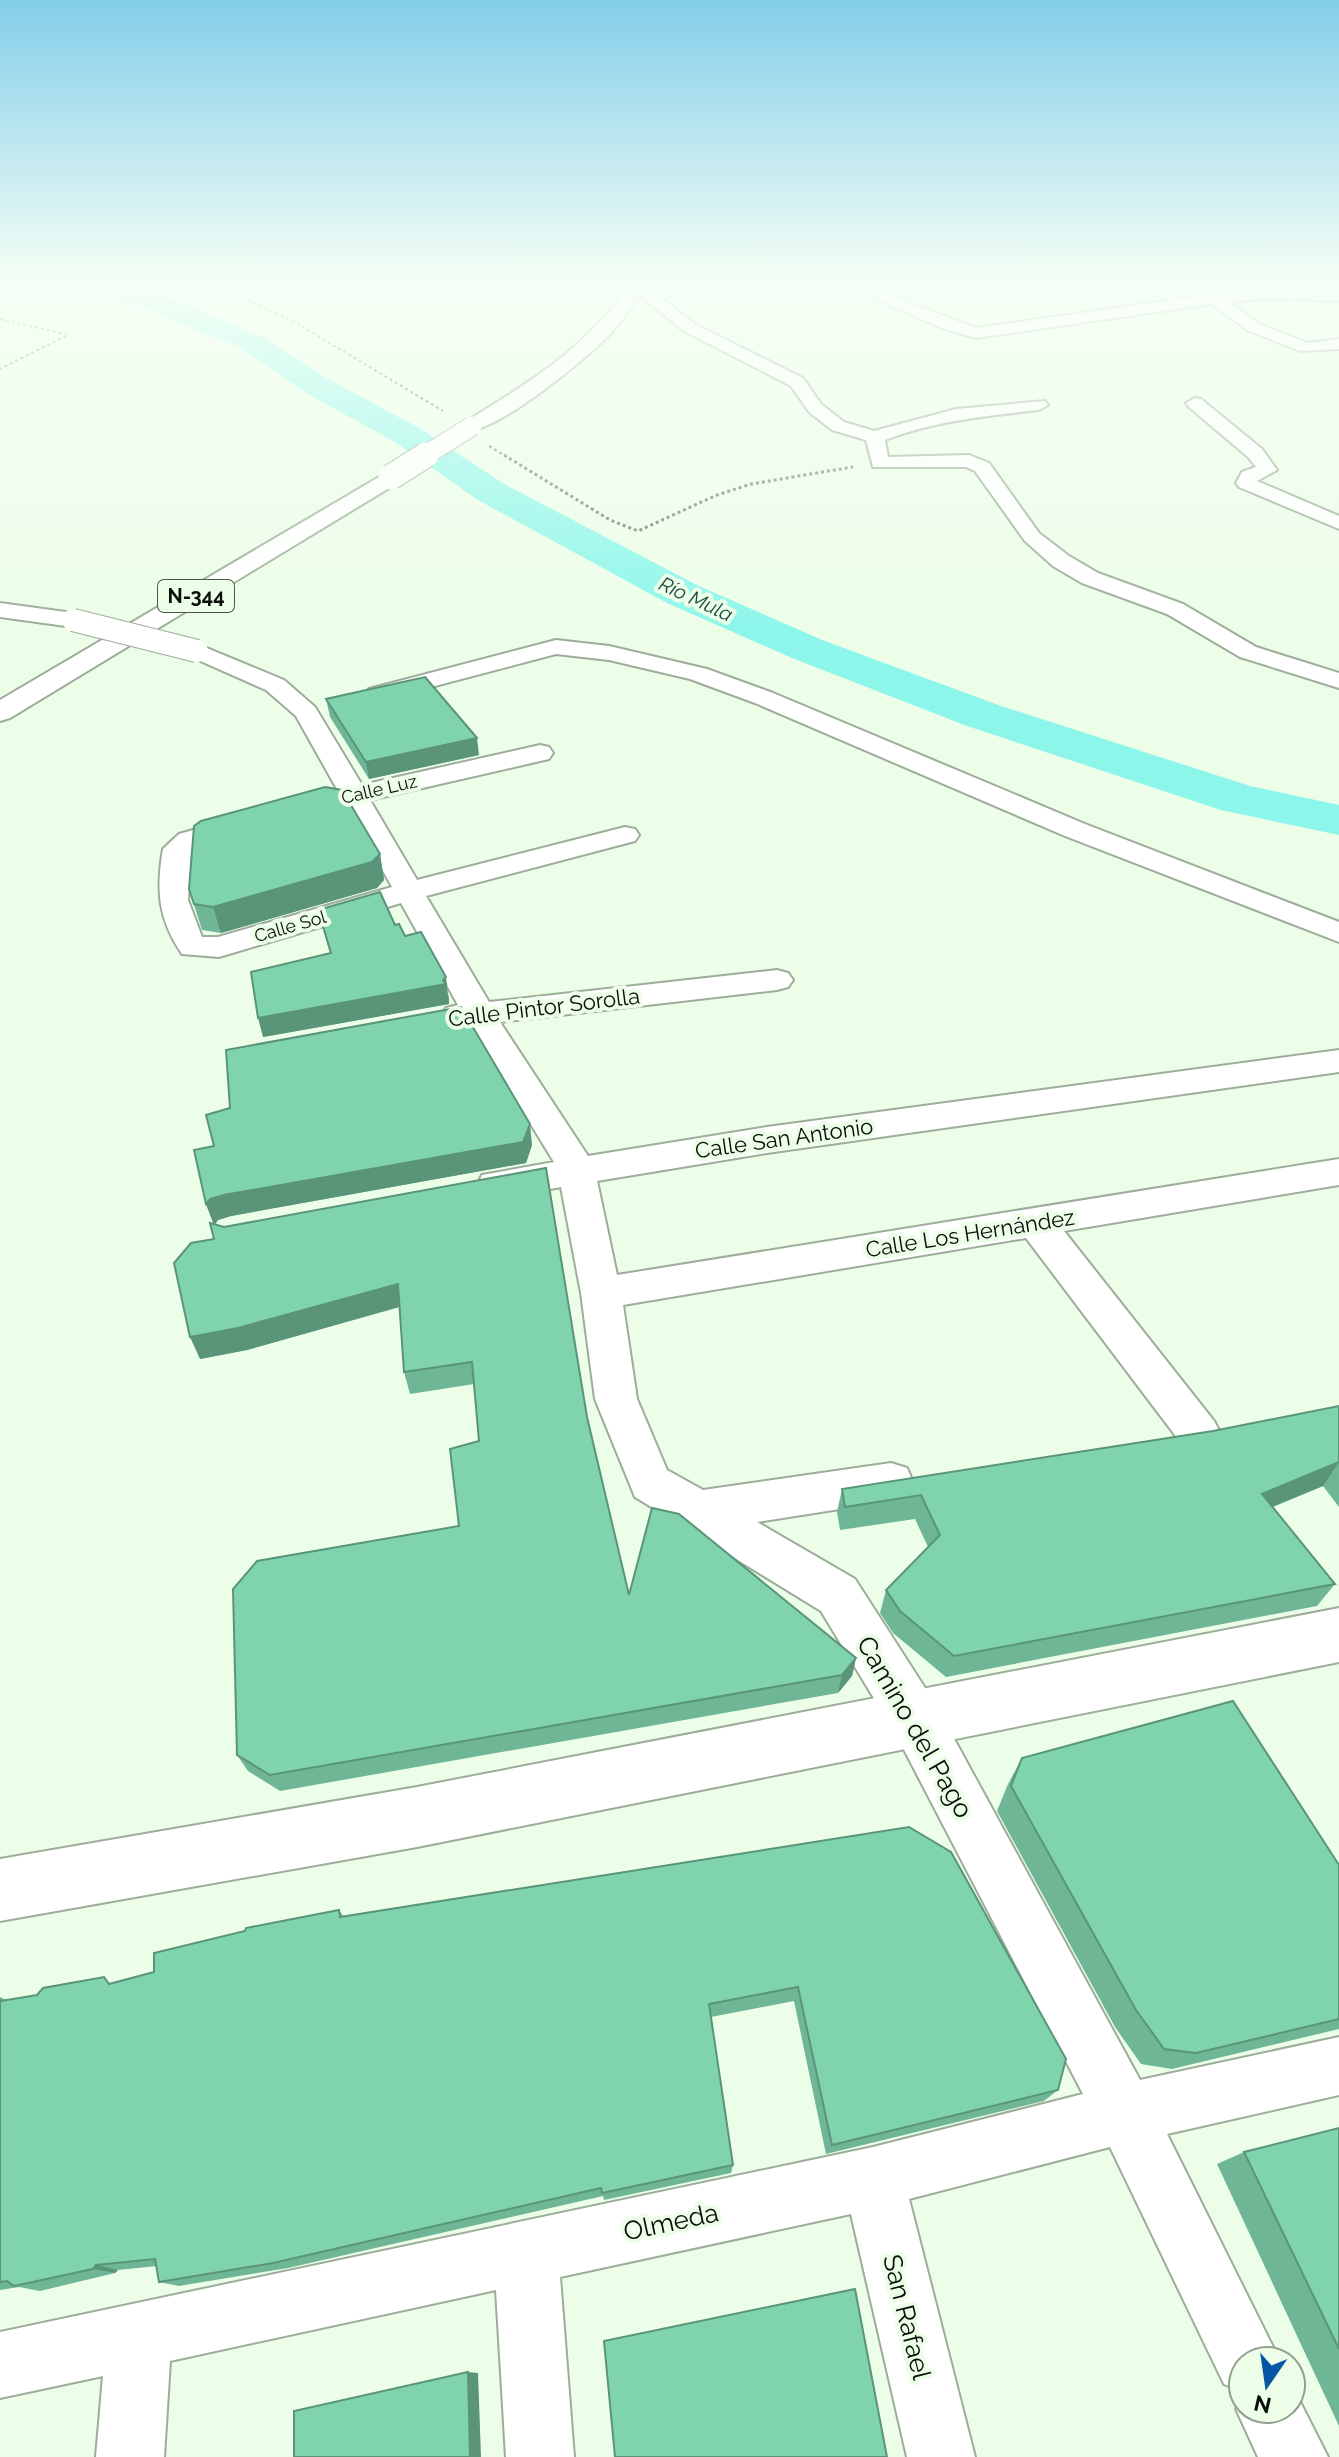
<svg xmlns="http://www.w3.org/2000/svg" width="1339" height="2457" font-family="Raleway,sans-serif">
  <rect width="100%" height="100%" fill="#ecfee8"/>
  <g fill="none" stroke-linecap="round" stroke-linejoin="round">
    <path fill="#8df6ea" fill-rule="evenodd" d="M 82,283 L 122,283 L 160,294 L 261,336 L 328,379 L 419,428 L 504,484 L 697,585 L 822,640 L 1001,706 L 1250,786 L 1339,805 L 1339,835 L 1221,810 L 967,726 L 792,658 L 667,603 L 478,500 L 395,442 L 306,393 L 241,348 L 140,306 L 85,289 Z"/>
    <defs>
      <path id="minor" d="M 633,283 L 642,283 L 696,325 L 803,378 L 821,404 L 844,422 L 874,431 L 956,409 L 1045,401 L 1048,405 L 1039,410 C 986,416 935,421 885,440 L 888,457 L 969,455 L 989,463 L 1039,533 L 1069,556 L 1098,573 L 1183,604 L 1256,647 L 1339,673 L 1339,688 L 1240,657 L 1167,614 L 1082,583 L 1053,566 L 1025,541 L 975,471 L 966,467 L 873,467 L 866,440 L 832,430 L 809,412 L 791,386 L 684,331 L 632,289 L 630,286 Z
        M 839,283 L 858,283 L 976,328 L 1215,294 L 1273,290 L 1339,293 L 1339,301 L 1273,298 L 1229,302 L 1259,324 L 1308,343 L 1339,339 L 1339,349 L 1300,351 L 1247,330 L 1212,304 L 976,338 L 944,329 Z
        M 1195,398 L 1201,399 L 1262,449 L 1277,470 L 1257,481 L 1339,516 L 1339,529 L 1239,487 L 1236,483 L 1242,472 L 1256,467 L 1248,457 L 1189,407 L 1186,403 Z
        M 0,603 L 73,613 L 81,615 L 84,620 L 81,625 L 73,627 L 0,617 Z
        M 556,640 L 609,646 L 707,669 L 773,693 L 1085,824 L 1339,922 L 1339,942 L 1065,836 L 755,703 L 690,679 L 609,660 L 556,654 L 378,701 L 369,699 L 366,694 L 369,689 Z
        M 197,644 L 284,680 L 315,707 L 362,785 L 540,745 L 549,747 L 553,753 L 549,759 L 370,800 L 417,880 L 625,827 L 635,829 L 639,835 L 635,841 L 426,896 L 489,1002 L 777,970 L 788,973 L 793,980 L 788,987 L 777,990 L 500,1022 L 588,1156 L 767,1127 L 1339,1050 L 1339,1072 L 767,1153 L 597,1181 L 617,1275 L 1339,1159 L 1339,1185 L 1064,1231 L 1214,1421 L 1221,1434 L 1214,1447 L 1199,1452 L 1184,1447 L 1026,1238 L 623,1305 L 637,1399 L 667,1470 L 703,1490 L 891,1463 L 907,1468 L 913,1482 L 907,1496 L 891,1501 L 757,1522 L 855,1579 L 934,1702 L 1140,2080 L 1339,2037 L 1339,2095 L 1167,2134 L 1280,2361 L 1243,2361 L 1243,2392 L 1224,2384 L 1110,2147 L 909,2199 L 975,2457 L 907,2457 L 851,2214 L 560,2277 L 574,2457 L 506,2457 L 496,2290 L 170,2361 L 164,2457 L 96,2457 L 103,2376 L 0,2398 L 0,2332 L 873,2147 L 1083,2094 L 898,1738 L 821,1611 L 635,1497 L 595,1399 L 581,1293 L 561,1187 L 495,1199 L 482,1195 L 477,1185 L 482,1175 L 554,1162 L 470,1025 L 446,1024 L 442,1016 L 446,1008 L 458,1005 L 401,903 L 219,957 L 182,954 C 158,919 156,890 163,849 L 179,834 L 242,816 L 252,818 L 256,824 L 252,830 L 199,846 L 191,852 L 188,900 L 202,937 L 218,937 L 392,887 L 346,805 L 332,808 L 322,806 L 318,800 L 322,794 L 338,791 L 296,716 L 266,690 L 189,656 L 185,651 L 189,646 Z
        M 1291,2384 L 1328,2457 L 1258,2457 L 1236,2409 L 1243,2393 L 1243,2409 L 1291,2409 Z"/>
      <path id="major" d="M 1339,1608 L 1339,1662 L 417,1847 L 0,1921 L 0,1859 L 417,1787 Z"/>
      <path id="highway" d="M 631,283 L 647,283 C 636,300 625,318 611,333 C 591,355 492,437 465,430 L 461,426 L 465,422 C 529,383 589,346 631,283 Z
        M 391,470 L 402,477 L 399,482 L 10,718 L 0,721 L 0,700 Z"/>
    </defs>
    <use href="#minor" stroke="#9cad99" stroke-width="4"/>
    <use href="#major" stroke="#9cad99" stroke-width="4"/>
    <use href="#highway" stroke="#9cad99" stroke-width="4"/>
    <path stroke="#748072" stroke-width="2" stroke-dasharray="3 3" stroke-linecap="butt" d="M 210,283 L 293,321 L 443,411
      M 0,319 L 68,335 L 0,369
      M 489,446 L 507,457"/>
    <path stroke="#748072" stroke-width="3" stroke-dasharray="3 3" stroke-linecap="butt" d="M 504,455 L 610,520 L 638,531 L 717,495 L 751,484 L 853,467"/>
    <use href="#minor" fill="#fff" fill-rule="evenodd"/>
    <use href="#major" fill="#fff" fill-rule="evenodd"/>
    <use href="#highway" fill="#fff" fill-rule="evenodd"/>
    <defs>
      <path id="minor-bridge" d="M 73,620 L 197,651"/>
      <path id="highway-bridge-far1" d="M 423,457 L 472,426"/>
      <path id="highway-bridge" d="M 391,477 L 426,455"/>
    </defs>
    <use href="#minor-bridge" stroke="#9cad99" stroke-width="24" stroke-linecap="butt"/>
    <use href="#highway-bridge-far1" stroke="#9cad99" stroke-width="21" stroke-linecap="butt"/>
    <use href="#highway-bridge" stroke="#9cad99" stroke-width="27" stroke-linecap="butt"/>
    <use href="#minor-bridge" stroke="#fff" stroke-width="22"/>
    <use href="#highway-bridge-far1" stroke="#fff" stroke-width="19"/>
    <use href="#highway-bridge" stroke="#fff" stroke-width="25"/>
  </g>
  <path fill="#6eb695" d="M 326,699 L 479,755 L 369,779 L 330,717 Z
    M 380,854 L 384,880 L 377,888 L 221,933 L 202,930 L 189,889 Z
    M 318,910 L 395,925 L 405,936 L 449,996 L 449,1004 L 263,1037 L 330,953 Z
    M 532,1145 L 526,1163 L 231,1216 L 218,1220 L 215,1225 L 224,1227 L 546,1168 L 587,1417 L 629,1595 L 856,1658 L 852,1676 L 838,1693 L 280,1791 L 248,1771 L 237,1755 L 459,1526 L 479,1441 L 474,1384 L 410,1394 L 404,1372 L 399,1307 L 247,1350 L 200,1359 L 214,1239 L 214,1225 L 206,1204 Z
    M 1339,1406 L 1339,1507 L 1323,1486 L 1273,1507 L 1335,1584 L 1317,1606 L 946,1677 L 893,1633 L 880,1613 L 886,1590 L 928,1547 L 915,1519 L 840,1530 L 837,1512 L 842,1489 L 1213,1431 Z
    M 1022,1758 L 1339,1865 L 1339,2029 L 1172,2069 L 1141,2064 L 1115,2027 L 997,1811 L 1008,1784 Z
    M 909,1827 L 1058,2090 L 1044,2101 L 826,2154 L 794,2001 L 711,2017 L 733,2165 L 731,2173 L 604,2200 L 603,2196 L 288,2268 L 179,2286 L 159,2282 L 157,2266 L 118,2270 L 115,2273 L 40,2291 L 19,2287 L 0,2290 L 0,1997 L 6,2000 L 112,1983 L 154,1972 L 339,1910 L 344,1917 Z
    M 1339,2128 L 1339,2426 L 1217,2164 L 1244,2152 Z"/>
  <path fill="#5a9479" d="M 477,738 L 479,755 L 369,779 L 366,762 Z
    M 380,854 L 384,880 L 377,888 L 221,933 L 213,907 Z
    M 446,977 L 449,1004 L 263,1037 L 258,1018 L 443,980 Z
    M 530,1124 L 532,1145 L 526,1163 L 231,1216 L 218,1220 L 214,1225 L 206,1204 L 210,1199 L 224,1195 Z
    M 398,1284 L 403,1306 L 247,1350 L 200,1359 L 190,1337 Z
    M 1339,1462 L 1323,1486 L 1247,1517 L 1262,1494 Z
    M 856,1658 L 852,1676 L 838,1693 L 842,1675 Z
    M 96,2265 L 118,2270 L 115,2273 L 93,2269 Z
    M 468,2372 L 478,2373 L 481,2457 L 470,2457 Z"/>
  <path fill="#80d4ad" stroke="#5a9479" stroke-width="2" d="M 425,677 L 477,738 L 366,762 L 326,699 Z
    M 325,787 L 342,790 L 380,854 L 372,862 L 213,907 L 194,904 L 189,889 L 194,826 L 201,821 Z
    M 380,892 L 395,925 L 399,924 L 405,936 L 421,932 L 446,977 L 443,980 L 446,984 L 258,1018 L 251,972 L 331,953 L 318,910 Z
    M 461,1007 L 530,1124 L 523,1142 L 224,1195 L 210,1199 L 206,1204 L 194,1150 L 214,1146 L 206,1115 L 230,1108 L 226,1050 Z
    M 546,1168 L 587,1417 L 629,1595 L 652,1508 L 679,1514 L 856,1658 L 842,1675 L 270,1775 L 237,1755 L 233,1589 L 257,1561 L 459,1526 L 450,1449 L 479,1441 L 472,1362 L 404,1372 L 398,1284 L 238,1328 L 190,1337 L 174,1263 L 191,1243 L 214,1239 L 210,1223 L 224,1227 Z
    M 1339,1406 L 1339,1462 L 1262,1494 L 1335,1584 L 954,1656 L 900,1611 L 886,1590 L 940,1535 L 921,1495 L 845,1507 L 842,1489 L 1213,1431 Z
    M 1233,1701 L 1339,1865 L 1339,2019 L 1196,2053 L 1164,2049 L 1136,2010 L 1011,1786 L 1022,1758 Z
    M 909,1827 L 951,1852 L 1066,2059 L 1058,2090 L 832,2145 L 798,1987 L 709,2004 L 733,2165 L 602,2193 L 601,2188 L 273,2263 L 159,2282 L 155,2259 L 96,2265 L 93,2269 L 14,2286 L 7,2281 L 0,2282 L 0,2000 L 1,2001 L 37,1995 L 43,1988 L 104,1977 L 109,1984 L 154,1972 L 154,1953 L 245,1931 L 246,1928 L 339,1910 L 340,1917 Z
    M 1339,2128 L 1339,2349 L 1244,2152 Z
    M 855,2289 L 887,2457 L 615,2457 L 604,2341 Z
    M 468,2372 L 470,2457 L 294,2457 L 294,2411 Z"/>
  <linearGradient id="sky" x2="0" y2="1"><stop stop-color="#83cee9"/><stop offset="0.45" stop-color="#f6fff5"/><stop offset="1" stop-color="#f6fff5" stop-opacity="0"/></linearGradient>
  <rect width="1339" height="627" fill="url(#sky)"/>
  <g text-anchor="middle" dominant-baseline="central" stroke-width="8" stroke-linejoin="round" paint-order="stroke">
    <g font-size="18" fill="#0a1009" stroke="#ecfee8">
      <text transform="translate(379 789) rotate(-13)">Calle Luz</text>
      <text transform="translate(290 926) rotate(-16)">Calle Sol</text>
    </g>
    <rect fill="#ecfee8" stroke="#4e574c" stroke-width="2" x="158" y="580" width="76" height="32" rx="6"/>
    <g font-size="20" font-weight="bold" fill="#0a1009">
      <text x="196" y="596">N-344</text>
    </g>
    <g font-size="20" font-style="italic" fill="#1a4944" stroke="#ecfee8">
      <text transform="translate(696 599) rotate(25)">Río Mula</text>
    </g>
    <g font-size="22" fill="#0a1009" stroke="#ecfee8">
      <text transform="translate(544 1007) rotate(-7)">Calle Pintor Sorolla</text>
      <text transform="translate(784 1138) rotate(-8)">Calle San Antonio</text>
      <text transform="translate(970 1233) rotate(-9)">Calle Los Hernández</text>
    </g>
    <g font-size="26" fill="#0a1009" stroke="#ecfee8">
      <text transform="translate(915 1727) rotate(60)">Camino del Pago</text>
      <text transform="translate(671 2222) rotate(-12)">Olmeda</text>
      <text transform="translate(907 2317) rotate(76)">San Rafael</text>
    </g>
  </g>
  <g transform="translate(1267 2385) rotate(193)"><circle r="38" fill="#ecfee8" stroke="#929f8f" stroke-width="2"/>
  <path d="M0-6L14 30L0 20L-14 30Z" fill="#0656a5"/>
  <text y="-12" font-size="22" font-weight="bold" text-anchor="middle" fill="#0a1009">N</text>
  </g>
</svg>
